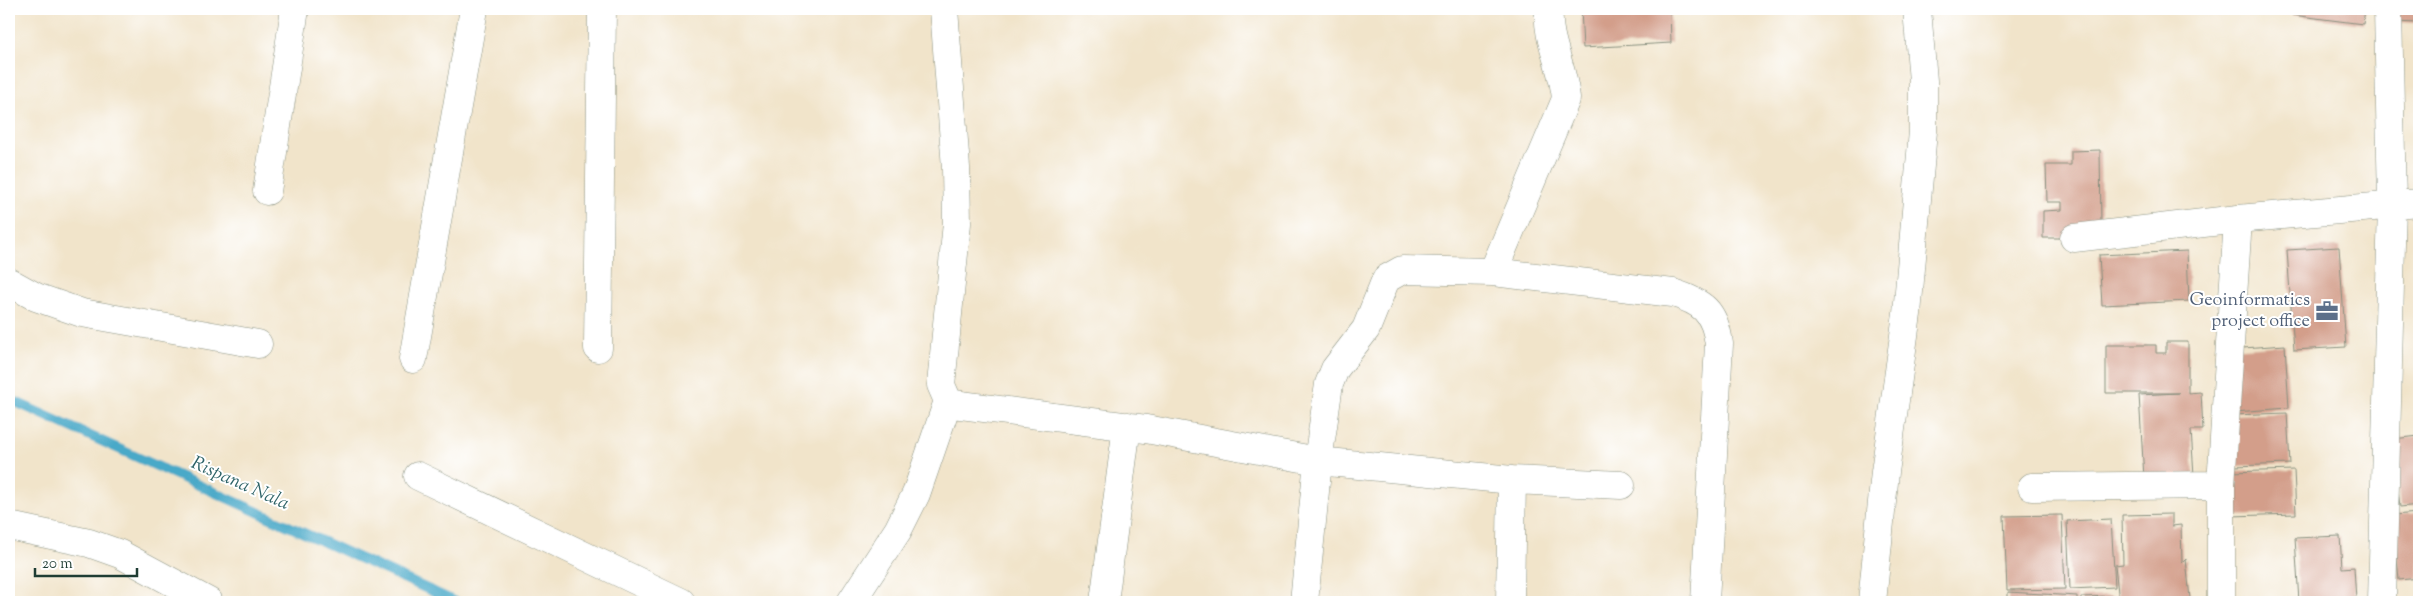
<svg xmlns="http://www.w3.org/2000/svg" width="2428" height="611" font-family="'Sorts Mill Goudy',serif">
  <rect width="100%" height="100%" fill="#fff"/>
  <filter id="ink" filterUnits="userSpaceOnUse"><feTurbulence type="fractalNoise" baseFrequency=".02" numOctaves="2"/><feDisplacementMap in="SourceGraphic" scale="10" xChannelSelector="R" yChannelSelector="G"/><feConvolveMatrix kernelMatrix="1 2 1 2 8 2 1 2 1" color-interpolation-filters="sRGB"/></filter>
  <filter id="wash" filterUnits="userSpaceOnUse"><feTurbulence type="fractalNoise" baseFrequency=".0096" numOctaves="4" result="noise"/><feDisplacementMap in="SourceGraphic" scale="20" xChannelSelector="R" yChannelSelector="G"/><feGaussianBlur stdDeviation="1.12" result="paint"/><feColorMatrix in="noise" values="0 0 0 0 0 0 0 0 0 0 0 0 0 0 0 0 0 1.4 0 .05"/><feComposite in="paint" operator="in"/></filter>
  <g filter="url(#wash)">
    <rect width="100%" height="100%" fill="#f1e4ca"/>
    <g fill="none" stroke-linecap="round" stroke-linejoin="round">
      <path stroke="#49a9c8" stroke-width="10" d="M 9,399 L 456,602"/>
    </g>
    <g id="blocks">
      <path fill="#d39e8a" d="M 1581,9 L 1670,9 L 1671,43 L 1583,48 Z
        M 2292,9 L 2365,9 L 2363,24 L 2292,15 Z
        M 2393,9 L 2419,9 L 2419,23 L 2393,22 Z
        M 2100,150 L 2101,226 L 2073,238 L 2043,238 L 2043,211 L 2062,210 L 2062,202 L 2047,202 L 2046,165 L 2071,165 L 2071,151 Z
        M 2339,247 L 2346,347 L 2294,350 L 2287,250 Z
        M 2187,251 L 2189,301 L 2102,305 L 2099,255 Z
        M 2166,342 L 2188,342 L 2188,393 L 2201,392 L 2203,430 L 2191,430 L 2194,475 L 2144,478 L 2139,395 L 2179,393 L 2106,393 L 2106,345 L 2156,345 L 2156,353 L 2166,353 Z
        M 2285,345 L 2289,408 L 2234,412 L 2229,349 Z
        M 2287,413 L 2290,464 L 2234,466 L 2232,415 Z
        M 2419,436 L 2419,505 L 2400,507 L 2393,439 Z
        M 2294,470 L 2296,514 L 2231,516 L 2229,472 Z
        M 2419,513 L 2419,578 L 2399,580 L 2393,515 Z
        M 2172,514 L 2172,526 L 2181,525 L 2182,563 L 2186,559 L 2190,599 L 2169,602 L 2119,602 L 2115,565 L 2123,564 L 2122,515 Z
        M 2062,515 L 2065,589 L 2007,590 L 2004,516 Z
        M 2111,519 L 2115,587 L 2070,589 L 2067,521 Z
        M 2340,536 L 2342,568 L 2354,567 L 2356,600 L 2299,602 L 2295,538 Z
        M 2008,592 L 2077,596 L 2077,602 L 2008,602 Z
        M 2112,596 L 2112,602 L 2081,602 L 2081,597 Z"/>
    </g>
  </g>
  <g filter="url(#ink)">
    <use href="#blocks" fill-opacity="0" stroke="#88907f" stroke-width="1"/>
    <g fill="none" stroke-linecap="round" stroke-linejoin="round">
      <defs>
        <path id="minor" d="M 944,9 L 956,168 L 957,223 L 941,385 L 948,401 L 953,404 L 1146,429 L 1318,461 L 1512,480 L 1621,485
          M 1549,9 C 1546,40 1564,68 1566,99 L 1493,272 L 1673,293 C 1702,302 1715,311 1719,344 L 1705,602
          M 267,191 L 295,9
          M 2074,238 L 2238,219 L 2419,203
          M 9,282 L 36,297 L 82,313 L 258,344
          M 598,348 L 602,9
          M 413,359 L 474,9
          M 418,476 L 681,602
          M 2032,487 L 2221,485
          M 9,526 L 89,543 L 120,554 L 209,602
          M 851,602 L 898,530 L 916,494 L 948,401
          M 1104,602 L 1127,426
          M 1304,602 L 1318,461 L 1329,384 L 1335,369 L 1366,329 L 1386,279 L 1402,270 L 1493,272
          M 1510,602 L 1512,480
          M 1872,602 L 1885,472 L 1907,314 L 1923,131 L 1923,81 L 1917,9
          M 2221,602 L 2221,485 L 2238,219
          M 2382,602 L 2392,204 L 2388,9"/>
      </defs>
      <use href="#minor" stroke="#88907f" stroke-width="29"/>
      <use href="#minor" stroke="#fff" stroke-width="28"/>
    </g>
  </g>
  <defs>
    <symbol id="office-bare" viewBox="-9 -9 18 18"><path d="M-6-3h4V-5.5h4V-3h4V5H-6ZM-1-4.5V-3h2v-1.5ZM-6 0V1H6V0Z" fill="#5c6f8a" stroke="#fff" stroke-width="2.5" paint-order="stroke"/></symbol>
  </defs>
  <g fill-rule="evenodd">
    <use href="#office-bare" x="2311" y="295" width="32" height="32"/>
  </g>
  <g text-anchor="middle" dominant-baseline="central" stroke-width="4" stroke-linejoin="round" paint-order="stroke">
    <g font-size="18" fill="#4e5e75" stroke="#fff" text-anchor="end">
      <text x="2310" y="301">Geoinformatics<tspan x="2310" dy="21">project office</tspan></text>
    </g>
    <g font-size="19" font-style="italic" fill="#2e6368" stroke="#fff">
      <text transform="translate(240 484) rotate(24)">Rispana Nala</text>
    </g>
  </g>
  <rect width="2428" height="611" fill="none" stroke="#fff" stroke-width="30"/>
  <path d="M35 568v8h102v-8" fill="none" stroke="#1f3d34" stroke-width="2.5"/>
  <text x="42" y="568" font-size="15" fill="#1f3d34" stroke="#ffffff" stroke-width="4" paint-order="stroke">20 m</text>
</svg>
